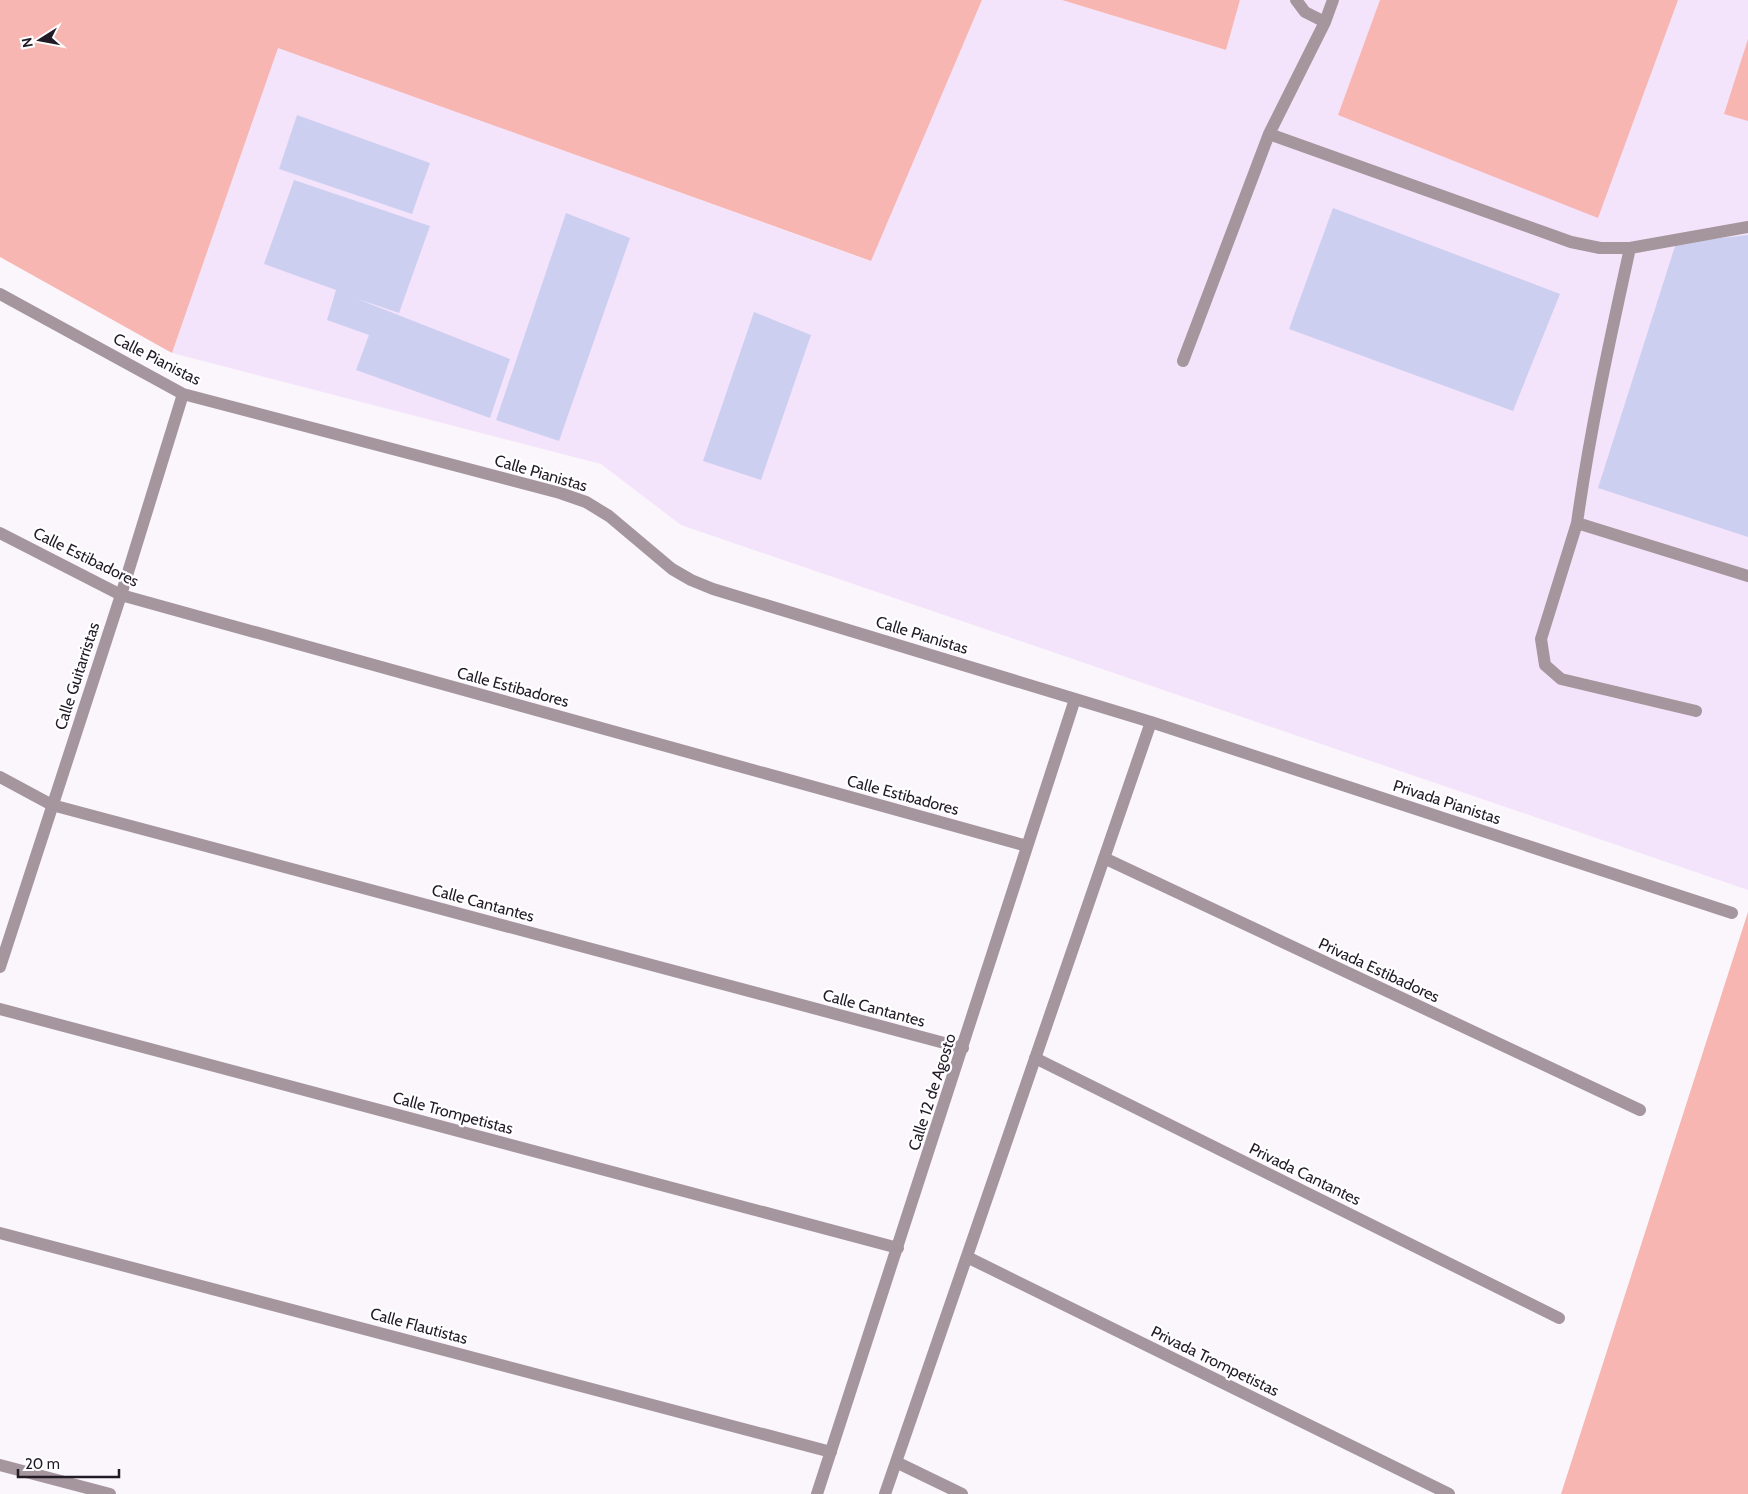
<svg xmlns="http://www.w3.org/2000/svg" width="1748" height="1494" font-family="Cabin,sans-serif">
  <rect width="100%" height="100%" fill="#faf6fc"/>
  <path fill="#f4e4fb" d="M 982,0 L 1062,0 L 1226,50 L 1240,0 L 1748,0 L 1748,890 L 681,525 L 601,464 L 172,353 L 278,47 L 870,261 Z"/>
  <path fill="#f7b6b2" d="M 0,0 L 982,0 L 871,261 L 278,48 L 172,353 L 0,257 Z
    M 1062,0 L 1240,0 L 1226,50 Z
    M 1380,0 L 1678,0 L 1598,218 L 1338,115 Z
    M 1748,39 L 1748,121 L 1724,114 Z
    M 1748,912 L 1748,1494 L 1561,1494 Z"/>
  <path fill="#cdcff1" d="M 297,115 L 430,163 L 412,214 L 279,169 Z
    M 294,180 L 430,226 L 399,313 L 355,298 L 510,359 L 490,418 L 356,370 L 369,335 L 327,320 L 336,290 L 264,264 Z
    M 1333,208 L 1560,294 L 1513,411 L 1289,329 Z
    M 566,213 L 630,238 L 559,441 L 496,420 Z
    M 1748,235 L 1748,537 L 1598,488 L 1676,243 Z
    M 754,312 L 811,335 L 761,480 L 703,461 Z"/>
  <g fill="none" stroke-linecap="round" stroke-linejoin="round">
    <path stroke="#a5969d" stroke-width="12" d="M 1296,0 L 1305,12 L 1325,22 L 1333,0
      M 1325,22 L 1269,134 L 1571,242 L 1600,248 L 1630,248 L 1748,227
      M 1630,248 C 1610,339 1590,430 1577,523 L 1748,576
      M 1183,361 L 1269,134
      M 1577,523 L 1541,639 L 1545,665 L 1561,679 L 1696,711"/>
    <path stroke="#a5969d" stroke-width="12" d="M 0,294 L 183,394 L 560,493 L 586,502 L 609,516 L 672,569 L 691,580 L 713,589 L 1151,722 L 1732,913
      M 0,533 L 121,595 L 1027,846
      M 0,777 L 52,805 L 963,1048
      M 1104,858 L 1640,1110
      M 0,967 L 121,595 L 183,394
      M 0,1009 L 898,1248
      M 1035,1058 L 1559,1318
      M 0,1233 L 831,1452
      M 967,1257 L 1449,1494
      M 896,1462 L 962,1494
      M 817,1494 L 1075,699
      M 885,1494 L 1151,722"/>
    <path stroke="#a5969d" stroke-width="12" d="M 0,1465 L 110,1494"/>
  </g>
  <g text-anchor="middle" dominant-baseline="central" stroke-width="4.5" stroke-linejoin="round" paint-order="stroke">
    <g font-size="16" fill="#221b26" stroke="#fff">
      <text transform="translate(157 359) rotate(27)">Calle Pianistas</text>
      <text transform="translate(541 473) rotate(16)">Calle Pianistas</text>
      <text transform="translate(86 557) rotate(26)">Calle Estibadores</text>
      <text transform="translate(922 635) rotate(17)">Calle Pianistas</text>
      <text transform="translate(77 676) rotate(-72)">Calle Guitarristas</text>
      <text transform="translate(513 687) rotate(15)">Calle Estibadores</text>
      <text transform="translate(903 795) rotate(15)">Calle Estibadores</text>
      <text transform="translate(1447 802) rotate(18)">Privada Pianistas</text>
      <text transform="translate(483 903) rotate(15)">Calle Cantantes</text>
      <text transform="translate(1379 970) rotate(25)">Privada Estibadores</text>
      <text transform="translate(874 1008) rotate(15)">Calle Cantantes</text>
      <text transform="translate(932 1092) rotate(-72)">Calle 12 de Agosto</text>
      <text transform="translate(453 1113) rotate(15)">Calle Trompetistas</text>
      <text transform="translate(1305 1174) rotate(26)">Privada Cantantes</text>
      <text transform="translate(419 1326) rotate(15)">Calle Flautistas</text>
      <text transform="translate(1215 1361) rotate(26)">Privada Trompetistas</text>
    </g>
  </g>
  <g transform="translate(40 40) rotate(259)" stroke="#ffffff" stroke-width="4" paint-order="stroke">
  <path d="M0-4L9 19L0 12L-9 19Z" fill="#221b26"/>
  <text y="-8" font-size="14" font-weight="bold" text-anchor="middle" fill="#221b26">N</text>
  </g>
  <path d="M18 1469v8h101v-8" fill="none" stroke="#221b26" stroke-width="2.5"/>
  <text x="25" y="1469" font-size="15" fill="#221b26" stroke="#ffffff" stroke-width="4" paint-order="stroke">20 m</text>
</svg>
